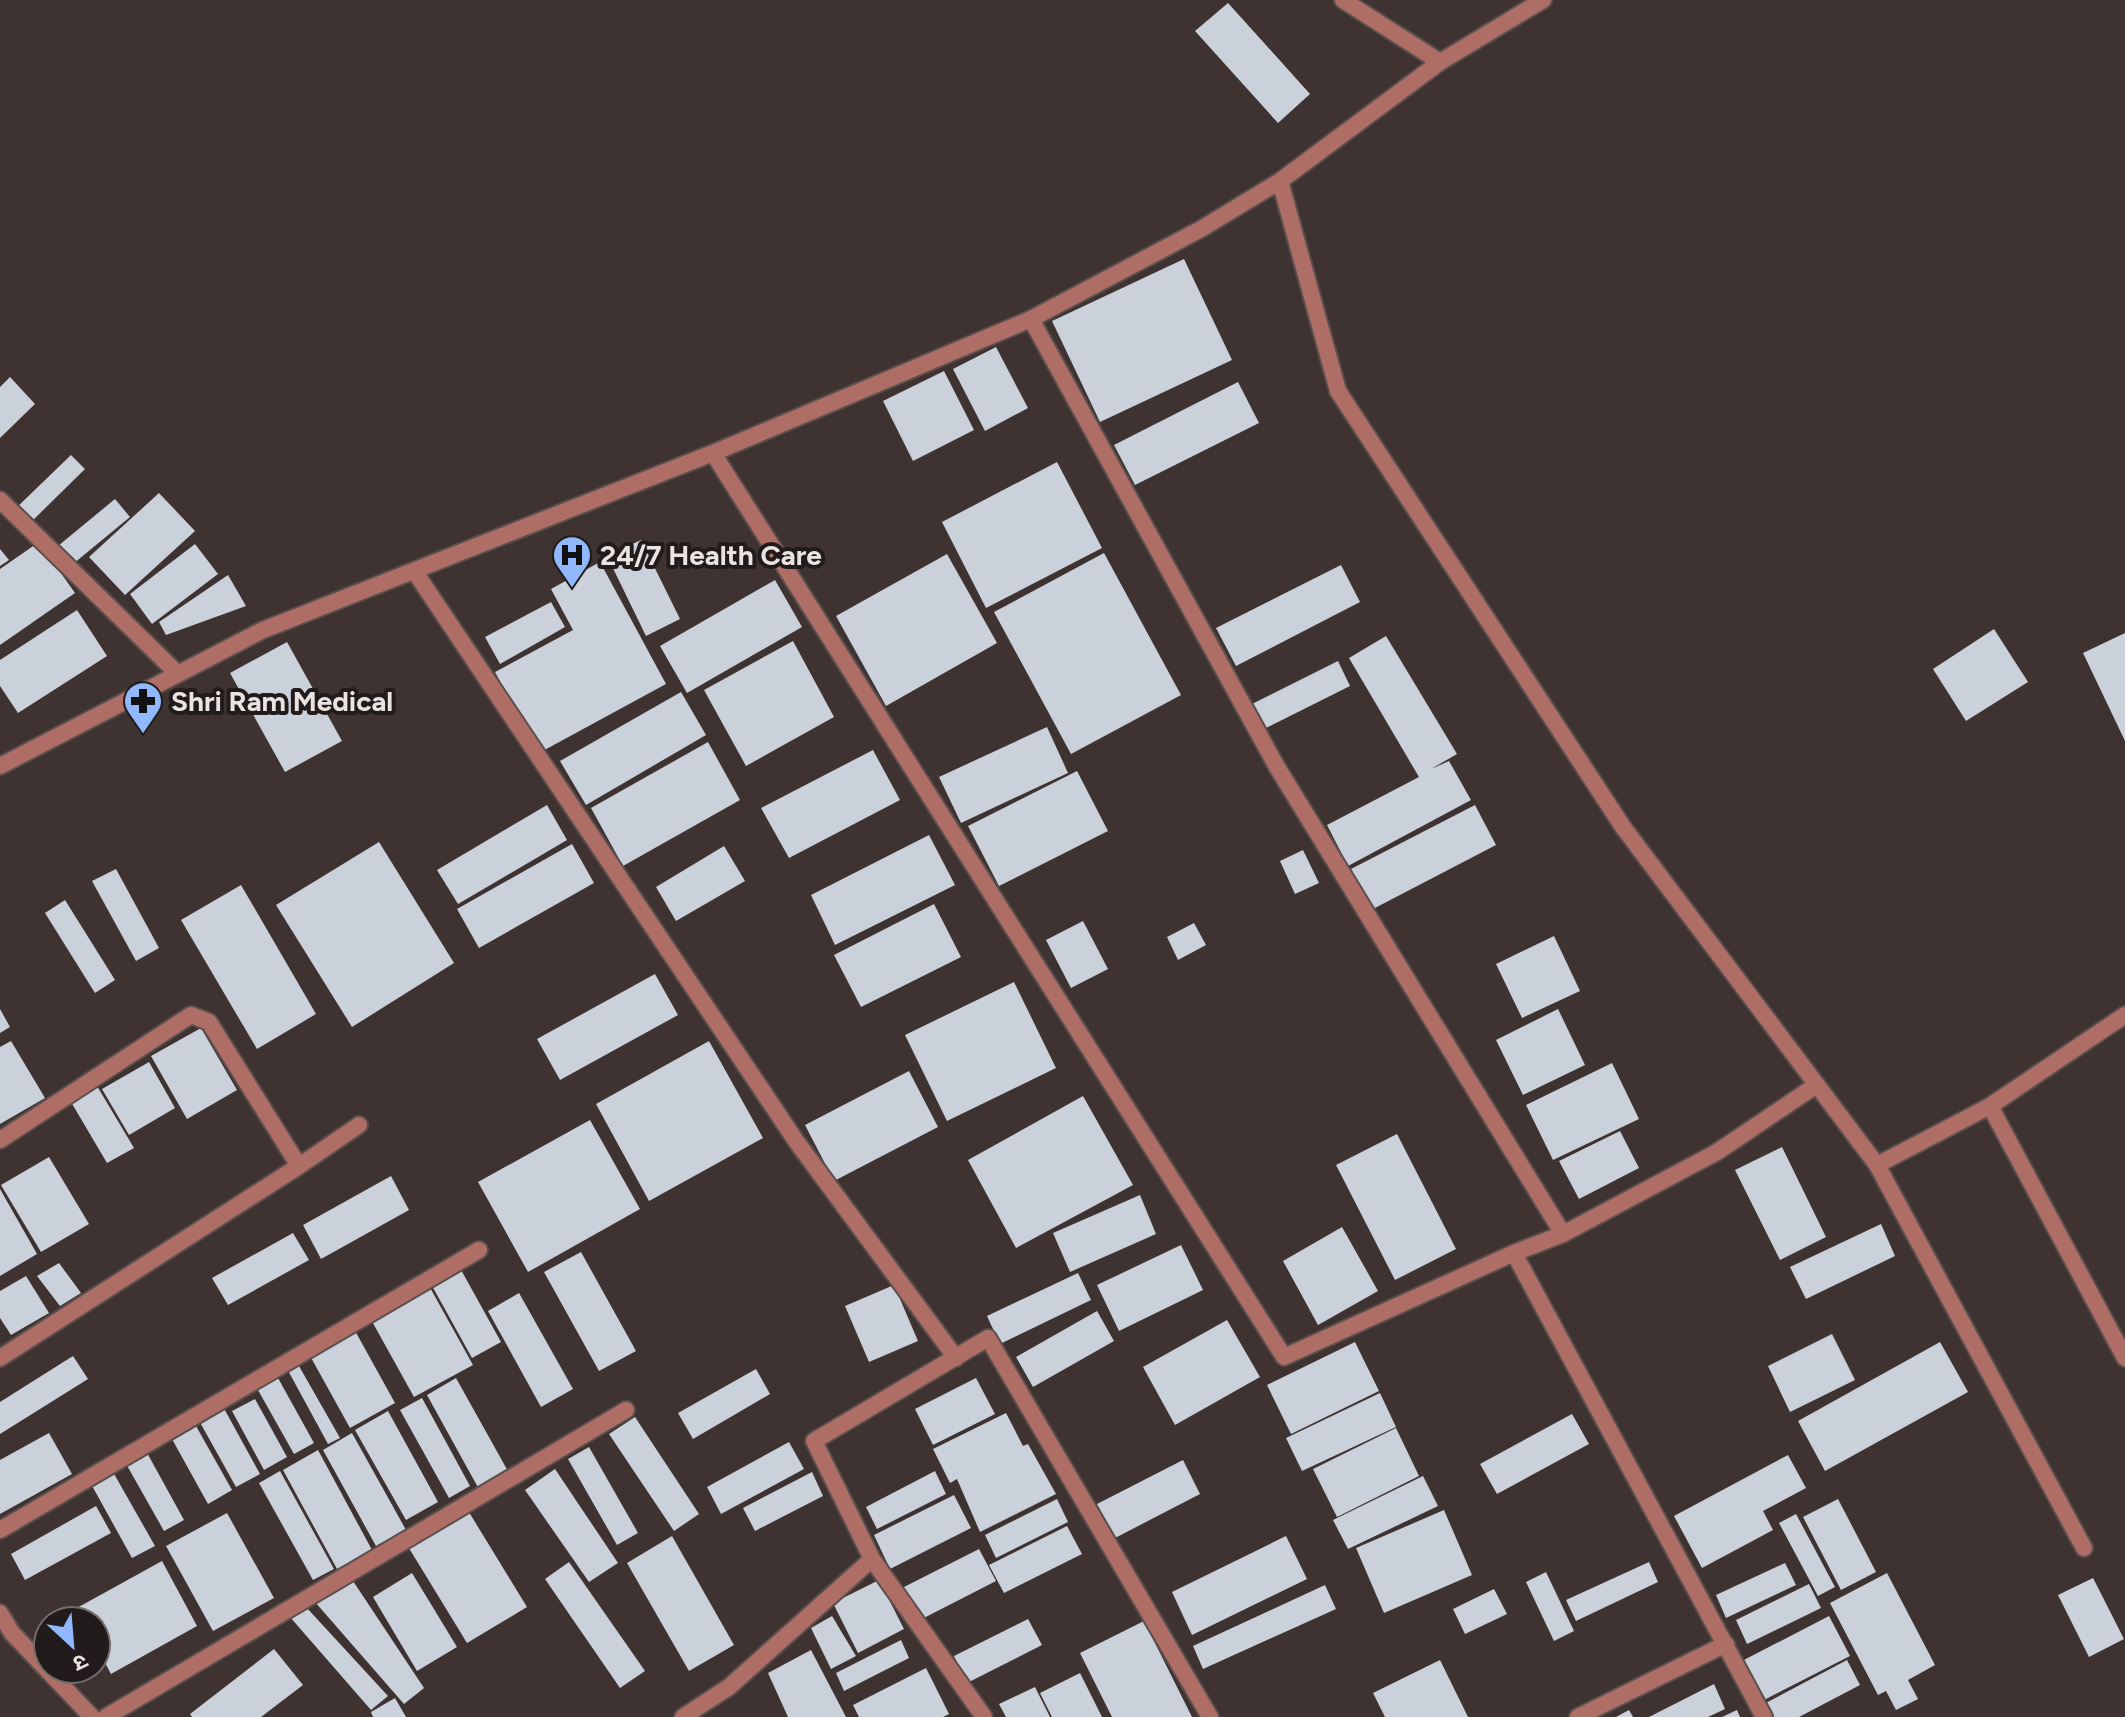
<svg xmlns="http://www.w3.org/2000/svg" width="2125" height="1717" font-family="Figtree,'Noto Sans Devanagari',sans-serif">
  <rect width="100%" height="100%" fill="#3e3331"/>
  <path fill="#cbd1db" d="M 1228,3 L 1310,94 L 1278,123 L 1195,31 Z
    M 1184,259 L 1232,360 L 1100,422 L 1052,321 Z
    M 996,347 L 1028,408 L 985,431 L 953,369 Z
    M 944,371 L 974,430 L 913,461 L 883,401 Z
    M 10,377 L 35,404 L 0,438 L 0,387 Z
    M 1238,382 L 1259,423 L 1135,485 L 1114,445 Z
    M 71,455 L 85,469 L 27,526 L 13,511 Z
    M 1057,462 L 1102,548 L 986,608 L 942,522 Z
    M 159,493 L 195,531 L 125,595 L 89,557 Z
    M 115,499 L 130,517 L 73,564 L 58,546 Z
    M 641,540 L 680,619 L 646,636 L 607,556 Z
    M 39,542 L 75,593 L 0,645 L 0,569 Z
    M 195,544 L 218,574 L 152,624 L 130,594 Z
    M 0,549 L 9,560 L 0,566 Z
    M 1104,553 L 1181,695 L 1071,754 L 994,612 Z
    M 947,554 L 997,643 L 886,706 L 836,616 Z
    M 600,562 L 666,684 L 539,753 L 495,672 L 573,630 L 551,589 Z
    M 1341,565 L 1360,602 L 1236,666 L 1216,628 Z
    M 228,575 L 246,606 L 166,635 L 159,622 Z
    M 775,580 L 802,627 L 687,693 L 660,646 Z
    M 551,602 L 565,627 L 500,664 L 485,637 Z
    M 77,610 L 107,656 L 18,713 L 0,686 L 0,660 Z
    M 1994,629 L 2028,682 L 1966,721 L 1933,669 Z
    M 2125,633 L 2125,741 L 2083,653 Z
    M 1386,636 L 1457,754 L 1431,769 L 1449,761 L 1471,800 L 1348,866 L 1327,825 L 1419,777 L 1349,658 Z
    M 793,641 L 834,717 L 746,766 L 704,690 Z
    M 287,642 L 342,741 L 285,772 L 230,673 Z
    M 1338,661 L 1350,686 L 1262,730 L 1250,705 Z
    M 681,692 L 706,735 L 586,805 L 560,761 Z
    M 1047,727 L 1068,773 L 961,823 L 939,777 Z
    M 708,742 L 740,800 L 623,866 L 591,808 Z
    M 873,750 L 900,800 L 789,858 L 761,808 Z
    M 1077,771 L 1108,831 L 999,886 L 968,826 Z
    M 547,805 L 567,840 L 458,904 L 437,870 Z
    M 1475,805 L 1496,845 L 1373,909 L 1351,869 Z
    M 929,835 L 955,885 L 835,945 L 811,895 Z
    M 379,842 L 454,963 L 352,1027 L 276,905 Z
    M 572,844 L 594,883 L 479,948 L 457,909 Z
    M 724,846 L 745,881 L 676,921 L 656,887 Z
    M 1303,850 L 1319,883 L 1295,894 L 1280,861 Z
    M 116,869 L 159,948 L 136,961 L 92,881 Z
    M 241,885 L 316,1014 L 257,1049 L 181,920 Z
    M 65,900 L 115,980 L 95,993 L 45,913 Z
    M 934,904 L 961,957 L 861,1007 L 834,955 Z
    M 1083,921 L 1108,969 L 1071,988 L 1046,940 Z
    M 1194,923 L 1206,945 L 1178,960 L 1167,937 Z
    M 1554,936 L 1580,991 L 1522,1018 L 1496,964 Z
    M 655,974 L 678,1015 L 560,1080 L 537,1039 Z
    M 1014,982 L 1056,1068 L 947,1121 L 905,1035 Z
    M 0,1009 L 10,1027 L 0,1033 Z
    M 1558,1009 L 1585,1065 L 1523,1095 L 1496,1040 Z
    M 201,1028 L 237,1090 L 187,1119 L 151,1056 Z
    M 11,1041 L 45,1098 L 0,1124 L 0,1047 Z
    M 709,1041 L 763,1138 L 649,1201 L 596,1104 Z
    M 149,1062 L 175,1108 L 129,1135 L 102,1089 Z
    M 1612,1063 L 1639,1119 L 1553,1160 L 1526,1105 Z
    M 909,1071 L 938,1127 L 834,1181 L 805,1125 Z
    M 97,1086 L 134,1148 L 107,1163 L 71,1102 Z
    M 1083,1096 L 1133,1185 L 1016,1248 L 968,1160 Z
    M 590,1120 L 640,1209 L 528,1272 L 478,1182 Z
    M 1620,1131 L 1639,1168 L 1579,1199 L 1559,1161 Z
    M 1397,1134 L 1456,1249 L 1395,1280 L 1336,1165 Z
    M 1782,1147 L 1826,1237 L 1780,1260 L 1735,1170 Z
    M 49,1157 L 89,1224 L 41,1252 L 1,1185 Z
    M 391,1176 L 409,1210 L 321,1259 L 303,1225 Z
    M 0,1189 L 37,1254 L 0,1276 Z
    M 1140,1195 L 1156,1234 L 1070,1272 L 1053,1233 Z
    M 1881,1224 L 1895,1256 L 1806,1299 L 1790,1267 Z
    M 1342,1227 L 1378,1291 L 1318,1325 L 1283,1261 Z
    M 293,1233 L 309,1260 L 228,1305 L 212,1278 Z
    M 1181,1245 L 1203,1290 L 1119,1331 L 1097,1285 Z
    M 581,1252 L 636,1351 L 599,1371 L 544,1272 Z
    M 59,1263 L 81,1293 L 60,1306 L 37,1276 Z
    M 460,1268 L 501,1342 L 472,1358 L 431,1284 Z
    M 1078,1273 L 1091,1300 L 1000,1344 L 987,1316 Z
    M 26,1276 L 49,1313 L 11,1335 L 0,1318 L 0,1291 Z
    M 428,1284 L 473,1365 L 414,1397 L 369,1316 Z
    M 894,1285 L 918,1341 L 869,1362 L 845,1306 Z
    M 519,1293 L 573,1389 L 541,1407 L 488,1311 Z
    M 1097,1311 L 1114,1341 L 1033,1387 L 1016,1357 Z
    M 1227,1320 L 1260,1377 L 1175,1425 L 1143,1367 Z
    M 354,1329 L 395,1403 L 350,1428 L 309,1354 Z
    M 1832,1334 L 1855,1380 L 1790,1412 L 1768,1366 Z
    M 1355,1342 L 1379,1391 L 1291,1434 L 1267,1385 Z
    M 1940,1342 L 1968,1392 L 1825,1471 L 1798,1421 Z
    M 73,1356 L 88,1379 L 0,1434 L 0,1402 Z
    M 295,1359 L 340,1438 L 328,1444 L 285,1365 Z
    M 756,1369 L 770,1394 L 693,1439 L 678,1413 Z
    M 278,1378 L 314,1443 L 294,1454 L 258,1390 Z
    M 456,1378 L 509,1473 L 480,1491 L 427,1395 Z
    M 976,1378 L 995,1414 L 933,1445 L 915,1409 Z
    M 1380,1393 L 1396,1427 L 1302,1471 L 1286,1438 Z
    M 422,1398 L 470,1486 L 449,1498 L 400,1410 Z
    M 255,1399 L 287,1457 L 264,1470 L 232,1411 Z
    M 221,1403 L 260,1474 L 236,1487 L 197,1417 Z
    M 388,1411 L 438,1502 L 406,1520 L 355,1430 Z
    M 1006,1413 L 1023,1446 L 1028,1444 L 1056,1494 L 980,1532 L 957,1479 L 950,1483 L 933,1449 Z
    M 1572,1414 L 1589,1444 L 1497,1494 L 1480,1464 Z
    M 635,1417 L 699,1514 L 674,1531 L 609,1434 Z
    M 196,1426 L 232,1490 L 208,1504 L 172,1439 Z
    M 1396,1428 L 1419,1476 L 1337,1517 L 1313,1469 Z
    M 49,1433 L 72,1474 L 0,1514 L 0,1460 Z
    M 352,1433 L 406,1530 L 376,1546 L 323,1450 Z
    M 789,1442 L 804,1469 L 721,1514 L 707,1487 Z
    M 589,1447 L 638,1533 L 617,1545 L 568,1459 Z
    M 318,1450 L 372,1550 L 337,1569 L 283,1470 Z
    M 146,1451 L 184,1520 L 164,1531 L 125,1462 Z
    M 1788,1455 L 1806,1488 L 1763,1511 L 1773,1530 L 1702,1568 L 1674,1516 Z
    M 1183,1460 L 1200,1494 L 1115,1538 L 1097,1504 Z
    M 555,1469 L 618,1563 L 589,1582 L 525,1490 Z
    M 280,1471 L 334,1569 L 313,1580 L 259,1483 Z
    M 935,1471 L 946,1494 L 877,1529 L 866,1507 Z
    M 113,1472 L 155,1546 L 132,1558 L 91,1484 Z
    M 812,1472 L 823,1496 L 755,1531 L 743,1508 Z
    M 1423,1476 L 1438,1506 L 1348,1549 L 1333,1520 Z
    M 954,1495 L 971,1528 L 890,1569 L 874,1535 Z
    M 1057,1499 L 1068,1522 L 996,1558 L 985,1535 Z
    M 1838,1499 L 1876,1572 L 1841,1590 L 1803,1517 Z
    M 464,1504 L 527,1607 L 467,1643 L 404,1540 Z
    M 96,1506 L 111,1533 L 25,1580 L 11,1554 Z
    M 1444,1510 L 1472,1575 L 1384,1613 L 1356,1548 Z
    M 227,1513 L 274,1598 L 213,1631 L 166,1546 Z
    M 1796,1514 L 1835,1587 L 1818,1596 L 1779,1523 Z
    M 1067,1526 L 1082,1554 L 1004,1593 L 989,1565 Z
    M 672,1536 L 734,1645 L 689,1671 L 627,1563 Z
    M 1286,1536 L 1307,1579 L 1192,1635 L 1172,1592 Z
    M 979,1549 L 996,1581 L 918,1621 L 902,1588 Z
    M 162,1561 L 197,1626 L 111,1674 L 96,1646 L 96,1621 L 82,1621 L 75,1609 Z
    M 569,1562 L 645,1671 L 620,1688 L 545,1579 Z
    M 1649,1562 L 1658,1582 L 1576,1621 L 1566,1600 Z
    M 1785,1563 L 1796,1585 L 1726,1618 L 1716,1595 Z
    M 1546,1572 L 1574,1631 L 1554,1641 L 1526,1582 Z
    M 412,1573 L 457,1647 L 417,1671 L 373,1597 Z
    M 1887,1573 L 1935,1665 L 1908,1680 L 1918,1699 L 1896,1710 L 1886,1691 L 1878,1695 L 1830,1603 Z
    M 2093,1578 L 2124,1639 L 2089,1657 L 2058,1595 Z
    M 879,1580 L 904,1629 L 858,1653 L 833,1603 Z
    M 353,1581 L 424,1688 L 404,1704 L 315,1602 Z
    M 1809,1584 L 1821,1608 L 1747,1644 L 1736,1620 Z
    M 1325,1585 L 1336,1609 L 1203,1669 L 1193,1646 Z
    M 1494,1589 L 1507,1614 L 1465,1634 L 1453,1609 Z
    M 306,1607 L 388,1696 L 371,1710 L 290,1617 Z
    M 832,1616 L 856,1656 L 831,1669 L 811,1628 Z
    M 1829,1616 L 1850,1656 L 1762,1701 L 1742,1661 Z
    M 1028,1619 L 1042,1645 L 967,1683 L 954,1656 Z
    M 1144,1621 L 1192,1717 L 1112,1717 L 1080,1653 Z
    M 901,1640 L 909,1658 L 844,1691 L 836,1673 Z
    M 274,1649 L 303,1685 L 261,1717 L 192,1717 L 190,1714 Z
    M 811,1650 L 846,1717 L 788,1717 L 768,1673 Z
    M 1440,1660 L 1468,1717 L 1385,1717 L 1373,1693 Z
    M 1847,1660 L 1860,1685 L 1799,1717 L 1771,1717 L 1764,1704 Z
    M 926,1668 L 949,1714 L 943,1717 L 859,1717 L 853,1705 Z
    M 1080,1673 L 1102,1717 L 1052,1717 L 1040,1693 Z
    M 1714,1684 L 1725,1709 L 1708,1717 L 1649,1717 Z
    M 1035,1687 L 1050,1717 L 1006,1717 L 999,1704 Z
    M 395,1698 L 406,1717 L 373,1717 L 371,1712 Z
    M 1629,1710 L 1633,1717 L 1616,1717 Z
    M 1737,1710 L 1740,1717 L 1722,1717 Z"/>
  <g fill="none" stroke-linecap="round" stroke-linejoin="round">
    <defs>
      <path id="minor" d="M 1343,0 L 1440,62
        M 1280,181 L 1338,391 L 1623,827 L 1877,1165 L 2084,1548
        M 1031,319 L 1277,767 L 1563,1234 L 1514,1253 L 1764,1717
        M 713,453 L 1284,1357 L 1514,1253
        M 0,500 L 177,673
        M 415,572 L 796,1141 L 956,1358
        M 0,766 L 263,630 L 713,453 L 1031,319 L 1201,229 L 1280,181 L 1440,62 L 1543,0
        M 1990,1106 L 2125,1015
        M 0,1140 L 191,1015 L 209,1022 L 299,1166 L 359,1125
        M 1877,1165 L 1990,1106 L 2125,1358
        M 1563,1234 L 1717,1152 L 1815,1086
        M 0,1358 L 299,1166
        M 0,1530 L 479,1250
        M 872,1559 L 984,1717
        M 0,1613 L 12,1633 L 92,1717
        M 106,1717 L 626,1410
        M 683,1717 L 729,1687 L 872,1559 L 814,1441 L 988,1338 L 1210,1717
        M 1578,1717 L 1726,1644"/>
    </defs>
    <use href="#minor" stroke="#5a4f4d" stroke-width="20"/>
    <use href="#minor" stroke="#ae6e65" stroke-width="16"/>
  </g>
  <defs>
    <symbol id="hospital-pin" viewBox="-11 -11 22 30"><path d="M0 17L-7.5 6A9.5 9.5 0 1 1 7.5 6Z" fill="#91b8fd" stroke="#211c1b"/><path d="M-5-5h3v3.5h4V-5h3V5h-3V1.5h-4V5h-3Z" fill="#111"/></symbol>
    <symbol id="pharmacy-pin" viewBox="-11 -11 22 30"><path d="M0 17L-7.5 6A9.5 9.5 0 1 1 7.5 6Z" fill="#91b8fd" stroke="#211c1b"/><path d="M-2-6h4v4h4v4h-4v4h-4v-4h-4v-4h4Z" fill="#111"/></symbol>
  </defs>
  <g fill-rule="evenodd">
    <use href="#hospital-pin" x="550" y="533" width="44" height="60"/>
    <use href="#pharmacy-pin" x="121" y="679" width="44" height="60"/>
  </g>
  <g text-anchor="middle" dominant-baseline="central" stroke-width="8" stroke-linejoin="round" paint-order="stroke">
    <g font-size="28" font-weight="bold" fill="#ebe3e2" stroke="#211c1b" text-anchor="start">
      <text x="600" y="555">24/7 Health Care</text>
      <text x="171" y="701">Shri Ram Medical</text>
    </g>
  </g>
  <g transform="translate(72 1645) rotate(154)"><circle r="38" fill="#211c1b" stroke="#726c6b" stroke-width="2"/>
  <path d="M0-6L14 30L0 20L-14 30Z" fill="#91b8fd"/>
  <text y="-12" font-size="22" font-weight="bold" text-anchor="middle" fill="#ebe3e2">उ</text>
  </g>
</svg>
